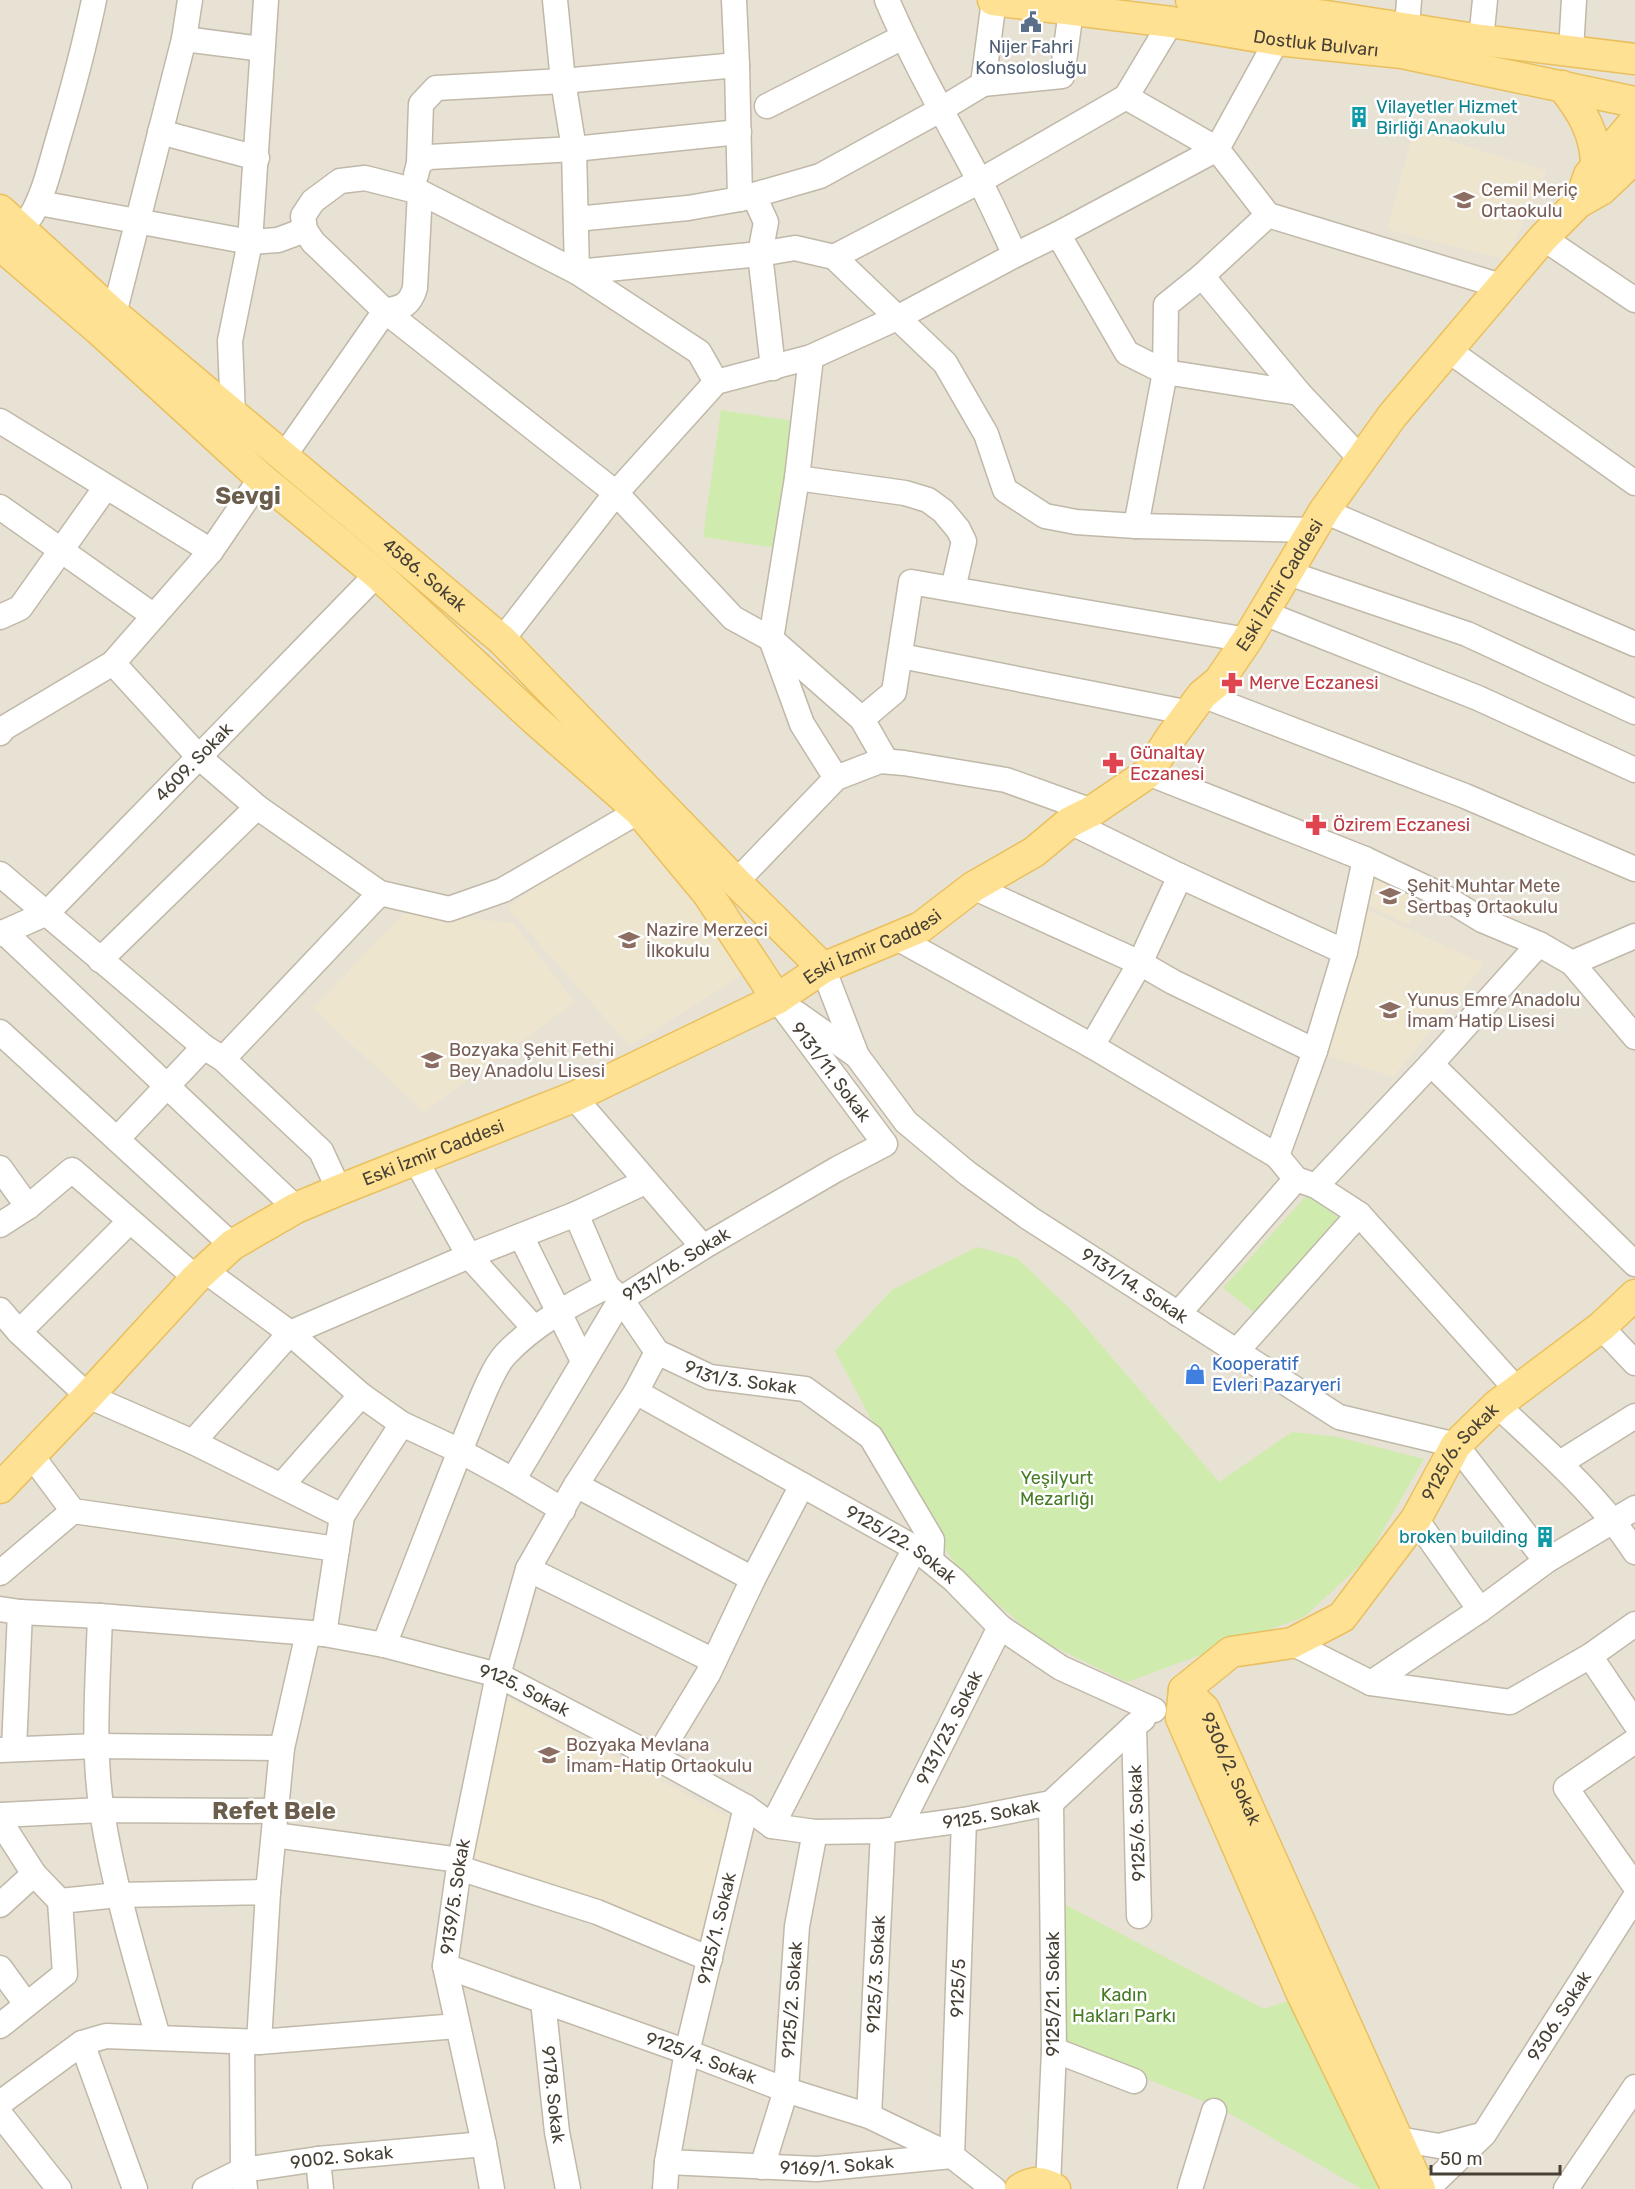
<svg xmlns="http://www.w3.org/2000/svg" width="1635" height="2189" font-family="Rubik,sans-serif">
  <rect width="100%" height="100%" fill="#f4f0e6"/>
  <path fill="#e8e2d4" d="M 0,0 L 1635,0 L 1635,2189 L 0,2189 Z"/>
  <path fill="#eee5cf" d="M 1414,130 L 1547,171 L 1506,260 L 1387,229 Z
    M 634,820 L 744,974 L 630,1046 L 507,907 Z
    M 1367,865 L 1423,891 L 1409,925 L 1359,901 Z
    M 1354,904 L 1484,964 L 1393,1077 L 1325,1055 Z
    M 406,911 L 513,923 L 575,1002 L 424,1112 L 313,1008 Z
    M 496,1691 L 733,1820 L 697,1947 L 462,1857 Z"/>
  <path fill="#cfebad" d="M 721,410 L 794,421 L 776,548 L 703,537 Z
    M 1307,1195 L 1339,1218 L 1254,1312 L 1223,1288 Z
    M 977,1247 L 1017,1258 L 1071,1310 L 1219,1482 L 1292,1432 L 1338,1437 L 1424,1459 L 1366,1560 L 1304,1617 L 1127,1682 L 1040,1640 L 961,1573 L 917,1506 L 835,1351 L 892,1290 Z
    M 1062,1903 L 1264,2009 L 1297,1998 L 1381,2189 L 1362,2189 L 1216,2106 L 1061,2046 Z"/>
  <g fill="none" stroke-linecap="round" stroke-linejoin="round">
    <defs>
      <g id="minor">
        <path d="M 555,0 L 563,81 L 574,149 L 577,272 L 760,254 L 795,248 L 834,257 L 945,363 L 986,434 L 1005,490 L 1045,516 L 1076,522 L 1136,526 L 1313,530"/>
        <path d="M 734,0 L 737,65 L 740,199 L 820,176 L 940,110 L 983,84 L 1062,76 L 1071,11"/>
        <path d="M 887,0 C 914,63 947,120 979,180 C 992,204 1003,230 1015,255 L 1058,234 L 1127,353 L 1165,372 L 1166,305 L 1202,276 L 1299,393 L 1361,459"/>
        <path d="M 1407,28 L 1409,0"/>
        <path d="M 184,39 L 262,49"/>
        <path d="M 1481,40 L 1485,0"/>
        <path d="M 1571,50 L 1574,0"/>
        <path d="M 983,84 L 994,0"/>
        <path d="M 767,106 L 903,37"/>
        <path d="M 160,132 L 257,158"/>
        <path d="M 419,163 L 421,104 L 436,88 L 563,81 L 737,65"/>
        <path d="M 416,175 L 419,163 L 429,157 L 574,149 L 739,132"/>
        <path d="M 754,196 L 766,222 L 760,254 L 773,368"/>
        <path d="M 39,203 L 250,242 L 278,240 L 305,230"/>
        <path d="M 1268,215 L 1217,149 L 1277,40"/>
        <path d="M 31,216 C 44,194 50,167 57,143 C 71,96 84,48 94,0"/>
        <path d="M 576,219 L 688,208 L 740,199"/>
        <path d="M 1058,234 L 1217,149 L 1126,97"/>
        <path d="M 1543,238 L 1635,300"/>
        <path d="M 834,257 L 980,181 L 1126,97 L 1171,22"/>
        <path d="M 1202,276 L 1268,215 L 1501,286"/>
        <path d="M 114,314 L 184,39 L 190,0"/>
        <path d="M 1448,350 L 1635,483"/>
        <path d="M 811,357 L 797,478 L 771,639 L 802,724 L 836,778"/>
        <path d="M 716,382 L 699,352 L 577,272 L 420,192 L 365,178 L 340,181 L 313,201 L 303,216 L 305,230 L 313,242 L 385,311 L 616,493 L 733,618 L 771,639 L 862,719 L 886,761"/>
        <path d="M 233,415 L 230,341 L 250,242 L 266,0"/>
        <path d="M 0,421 L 211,551"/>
        <path d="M 284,456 L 385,311 C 402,308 410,305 415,288 L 420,192"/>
        <path d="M 797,478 L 905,493 L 928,500 L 943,511 L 958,529 L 964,541 L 953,589"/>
        <path d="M 0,507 L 154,616"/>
        <path d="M 1324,511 L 1635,644"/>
        <path d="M 1136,526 L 1165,372 L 1299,393"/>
        <path d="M 1288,573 L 1467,634 L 1635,712"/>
        <path d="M 1264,613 L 1478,698 L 1635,770"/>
        <path d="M 0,617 L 20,608 L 106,487"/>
        <path d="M 502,640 L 616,493 L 716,382 L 811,357 L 897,318 L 1015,255"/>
        <path d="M 901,656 L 1190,713"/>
        <path d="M 113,663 L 200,758 L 257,807 L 380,893 L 449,909 L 503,890 L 639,811"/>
        <path d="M 1202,695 L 1465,796 L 1635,869"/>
        <path d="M 862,719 L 894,692 L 911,582 L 1247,640"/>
        <path d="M 0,733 L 4,728 L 113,663 L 211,551 L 261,478"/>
        <path d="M 1148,773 L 1365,859 L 1441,895 L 1482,920 L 1539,944"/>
        <path d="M 1070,822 L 1180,876 L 1345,952"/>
        <path d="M 0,874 L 204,1047 L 223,1059 L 321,1151 L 339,1190"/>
        <path d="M 736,882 L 836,778 L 880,761 L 904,763 L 1006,780 L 1092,811"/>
        <path d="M 973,887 L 1140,963 L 1173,982 L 1315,1051"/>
        <path d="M 4,932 L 296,1208"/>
        <path id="s1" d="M 0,934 L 47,913 L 377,574"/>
        <path d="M 897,938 L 1092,1046 L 1277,1156 L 1315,1051 L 1345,952 L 1365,859"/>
        <path d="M 100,960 L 257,807"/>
        <path d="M 1572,963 L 1635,1037"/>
        <path id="s2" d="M 823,968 L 857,1056 L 906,1122 L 967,1173 L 1029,1218 L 1339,1417 L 1456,1445 L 1546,1561"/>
        <path d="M 796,1013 L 857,1056"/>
        <path d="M 0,1032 L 232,1245"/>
        <path d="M 1092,1046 L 1140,963 L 1180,876"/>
        <path d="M 223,1059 L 380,893"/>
        <path d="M 1431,1064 L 1635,1264"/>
        <path d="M 574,1097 L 703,1247"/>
        <path d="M 117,1139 L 204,1047"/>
        <path d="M 1277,1156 L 1296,1179 L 1316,1186 L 1431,1064 L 1539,944 L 1572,963 L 1635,936"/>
        <path d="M 415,1159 L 469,1256 L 534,1328"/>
        <path d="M 0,1168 L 28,1207"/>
        <path d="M 1316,1186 L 1359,1214 L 1518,1391"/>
        <path id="s3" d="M 576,1214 L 607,1286 L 621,1299 L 657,1352 L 710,1377 L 805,1389 L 871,1437 L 932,1540 L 931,1561"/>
        <path d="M 0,1225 L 28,1207 L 72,1170 L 196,1278"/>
        <path d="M 521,1236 L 583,1361"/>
        <path d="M 204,1270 L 290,1333 L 361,1395 L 402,1424 L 460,1451 L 513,1480 L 563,1510"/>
        <path d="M 0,1310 L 19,1332 L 88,1396 L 193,1442 L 342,1516"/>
        <path d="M 1178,1314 L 1296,1179"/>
        <path d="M 1601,1327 L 1635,1363"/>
        <path d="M 19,1332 L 130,1221"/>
        <path d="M 1236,1352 L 1359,1214"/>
        <path id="s4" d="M 636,1392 L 915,1548 L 954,1580 L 1000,1627 L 1061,1668 L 1154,1710"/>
        <path d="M 1497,1405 C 1546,1451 1598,1495 1635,1552"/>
        <path d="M 193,1442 L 290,1333 L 469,1256 L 576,1214 L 645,1182"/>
        <path d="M 32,1456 L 73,1511 L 337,1549"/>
        <path d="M 1560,1463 L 1635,1416"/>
        <path id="s5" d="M 513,1480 L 621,1299 L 703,1247 L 837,1169 L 885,1144 L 777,999"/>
        <path d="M 282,1485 L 361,1395"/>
        <path d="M 576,1485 L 753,1579"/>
        <path d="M 1416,1519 L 1480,1610"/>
        <path d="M 528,1569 L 714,1661"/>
        <path d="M 0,1573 L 73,1511"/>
        <path id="s6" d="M 0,1609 L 20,1612 L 100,1616 L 324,1634 L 384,1645 L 498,1675 L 657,1758 L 746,1807 L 772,1826 L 815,1832 L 883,1831 L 964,1820 L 1051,1803 L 1134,1726"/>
        <path d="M 100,1616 C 98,1680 92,1748 102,1812 C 114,1888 137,1963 158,2037"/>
        <path d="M 324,1634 L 342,1516 L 402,1424"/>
        <path d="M 1292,1643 L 1371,1683 L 1510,1702 L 1590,1656 L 1635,1624"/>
        <path d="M 384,1645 C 413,1572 441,1497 471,1424 C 479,1405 492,1369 505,1355 C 534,1324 570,1305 607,1286"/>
        <path d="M 1590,1656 L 1635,1723"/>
        <path d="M 1371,1683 L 1480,1610 L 1546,1561 L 1635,1508"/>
        <path d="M 1635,1741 L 1566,1788 L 1635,1886"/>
        <path d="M 14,1749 L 20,1612"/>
        <path d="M 0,1750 L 97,1746 L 282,1748"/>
        <path d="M 657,1758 L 708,1674 L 753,1579 L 802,1485"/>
        <path d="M 0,1815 L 101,1810 L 276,1811"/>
        <path d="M 0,1821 L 34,1874 L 60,1901 L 118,1895 L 268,1892 L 259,2042"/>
        <path d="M 772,1826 L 915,1548"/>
        <path id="s7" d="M 899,1828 L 1000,1627"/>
        <path d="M 274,1835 L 460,1860"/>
        <path d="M 459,1868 L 597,1912 L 710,1959"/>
        <path d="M 268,1892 L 282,1748 L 308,1633"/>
        <path d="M 0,1905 L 34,1874"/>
        <path d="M 1139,1916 L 1134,1726 L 1143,1719"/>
        <path id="s8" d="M 445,1966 L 687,2052 L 786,2090 L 869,2116 L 952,2156 L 964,1820"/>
        <path d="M 0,1968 L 26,2004"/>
        <path id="s9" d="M 543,2001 L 557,2132 L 568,2189"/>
        <path d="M 0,2026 L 65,1974 L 60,1901"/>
        <path d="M 242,2042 L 243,2170 L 245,2189"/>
        <path d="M 82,2043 L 135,2189"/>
        <path d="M 1054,2050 L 1134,2081"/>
        <path d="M 0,2103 L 82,2043 L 106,2036 L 259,2042 L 457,2026"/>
        <path d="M 0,2114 L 59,2189"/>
        <path id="s10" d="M 869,2116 L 883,1831"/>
        <path d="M 1398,2139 L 1439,2146 L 1481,2135"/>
        <path d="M 318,2159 L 321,2189"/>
        <path id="s11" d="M 667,2162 L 817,2169 L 952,2156 L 994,2189"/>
        <path id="s12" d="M 762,2167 L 786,2090 L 797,1926 L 815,1832"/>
        <path d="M 1048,2185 L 1054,2050 L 1051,1803"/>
        <path id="s13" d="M 205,2189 L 243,2170 L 318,2159 L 484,2144"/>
        <path id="s14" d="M 492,2189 L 484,2144 L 445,1966 L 460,1860 L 498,1675 L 528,1569 L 576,1485 L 636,1392 L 657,1352"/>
        <path id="s15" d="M 665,2189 L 667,2162 L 687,2052 L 746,1807"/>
        <path d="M 1190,2189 L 1214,2111"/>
        <path id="s16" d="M 1427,2189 L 1484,2134 L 1635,1897"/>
        <path d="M 1566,2189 L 1635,2087"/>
      </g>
      <g id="major">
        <path id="s17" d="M 993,0 L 1171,22 L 1277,40 L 1402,53 L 1635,102"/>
        <path d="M 1191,0 L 1246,8 L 1326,16 L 1481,40 L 1635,59"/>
        <path d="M 1562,86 C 1582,111 1596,134 1596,166"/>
        <path d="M 1582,195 L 1589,175 L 1635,121"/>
        <path id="s18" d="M 0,210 L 114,314 L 502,640 L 736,882 L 823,968"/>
        <path d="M 0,245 L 99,330 L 261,478 L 377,574 L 534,719 L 639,811 L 708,894 L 777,999"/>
        <path id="s19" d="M 0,1488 L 88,1396 L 196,1278 L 232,1245 L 296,1208 L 339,1190 L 574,1097 L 777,999 L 823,968 L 921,927 L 973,887 L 1034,852 L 1070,822 L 1092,811 L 1148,773 L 1171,737 L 1202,695 L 1219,681 L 1247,640 L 1324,511 L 1392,416 L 1543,238 L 1578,203 L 1601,190 L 1635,158"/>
        <path id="s20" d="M 1184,1690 L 1231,1652 L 1292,1643 L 1342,1617 L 1416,1519 L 1456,1445 L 1497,1405 L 1601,1327 L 1635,1295"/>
        <path id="s21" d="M 1184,1690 L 1204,1709 L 1420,2189"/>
        <path d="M 1184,1690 L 1181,1718 L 1301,1992 L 1397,2189"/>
        <path d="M 1020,2189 C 1032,2181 1043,2181 1055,2189"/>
      </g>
    </defs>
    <use href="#minor" stroke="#c0b8a8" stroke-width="27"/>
    <use href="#major" stroke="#eac05e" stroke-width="33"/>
    <use href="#minor" stroke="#fff" stroke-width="24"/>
    <use href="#major" stroke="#ffe194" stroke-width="30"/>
  </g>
  <defs>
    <symbol id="civic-bare" viewBox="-9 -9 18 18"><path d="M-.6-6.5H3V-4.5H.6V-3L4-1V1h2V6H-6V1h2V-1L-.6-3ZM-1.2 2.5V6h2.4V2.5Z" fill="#5c6f8a" stroke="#fff" stroke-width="2.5" paint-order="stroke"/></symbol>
    <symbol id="building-bare" viewBox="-9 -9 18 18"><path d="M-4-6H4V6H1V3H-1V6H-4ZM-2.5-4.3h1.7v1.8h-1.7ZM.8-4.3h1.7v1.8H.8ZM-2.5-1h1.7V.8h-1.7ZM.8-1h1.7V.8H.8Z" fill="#0f9aa8" stroke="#fff" stroke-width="2.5" paint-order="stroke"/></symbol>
    <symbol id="school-bare" viewBox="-9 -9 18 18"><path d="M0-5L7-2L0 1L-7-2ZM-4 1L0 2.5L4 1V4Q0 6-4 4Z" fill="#8d6e63" stroke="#fff" stroke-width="2.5" paint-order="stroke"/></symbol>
    <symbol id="pharmacy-bare" viewBox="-9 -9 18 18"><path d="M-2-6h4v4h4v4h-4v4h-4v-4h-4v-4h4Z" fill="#e0444e" stroke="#fff" stroke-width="2.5" paint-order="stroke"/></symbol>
    <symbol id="shop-bare" viewBox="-9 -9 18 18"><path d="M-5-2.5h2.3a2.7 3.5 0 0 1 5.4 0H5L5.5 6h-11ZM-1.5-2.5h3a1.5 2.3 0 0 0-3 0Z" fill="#3f7fe0" stroke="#fff" stroke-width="2.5" paint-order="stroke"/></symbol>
  </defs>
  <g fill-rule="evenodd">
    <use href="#civic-bare" x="1016" y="7" width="30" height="30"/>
    <use href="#building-bare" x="1344" y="102" width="30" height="30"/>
    <use href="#school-bare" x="1449" y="185" width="30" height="30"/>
    <use href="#pharmacy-bare" x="1217" y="668" width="30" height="30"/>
    <use href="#pharmacy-bare" x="1098" y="748" width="30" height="30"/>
    <use href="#pharmacy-bare" x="1301" y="810" width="30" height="30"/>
    <use href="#school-bare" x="1375" y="881" width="30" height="30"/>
    <use href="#school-bare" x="614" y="925" width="30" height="30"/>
    <use href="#school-bare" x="1375" y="995" width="30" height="30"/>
    <use href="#school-bare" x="417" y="1045" width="30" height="30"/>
    <use href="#shop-bare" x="1180" y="1359" width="30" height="30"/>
    <use href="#building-bare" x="1530" y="1522" width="30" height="30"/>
    <use href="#school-bare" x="534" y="1740" width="30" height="30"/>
  </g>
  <g text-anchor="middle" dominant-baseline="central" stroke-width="5" stroke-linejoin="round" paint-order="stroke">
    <g font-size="18" fill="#474035" stroke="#fff">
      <text stroke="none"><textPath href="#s17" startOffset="326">Dostluk Bulvarı</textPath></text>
      <text stroke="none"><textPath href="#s18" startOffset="560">4586. Sokak</textPath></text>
      <text stroke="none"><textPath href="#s19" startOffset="1602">Eski İzmir Caddesi</textPath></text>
      <text stroke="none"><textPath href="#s1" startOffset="262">4609. Sokak</textPath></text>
      <text stroke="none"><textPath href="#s19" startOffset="1044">Eski İzmir Caddesi</textPath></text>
      <text transform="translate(831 1072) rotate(53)">9131/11. Sokak</text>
      <text stroke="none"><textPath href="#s19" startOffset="558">Eski İzmir Caddesi</textPath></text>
      <text stroke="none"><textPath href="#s5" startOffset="276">9131/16. Sokak</textPath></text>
      <text stroke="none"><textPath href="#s2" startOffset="458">9131/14. Sokak</textPath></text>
      <text stroke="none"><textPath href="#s3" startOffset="250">9131/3. Sokak</textPath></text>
      <text stroke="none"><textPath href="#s20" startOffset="382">9125/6. Sokak</textPath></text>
      <text stroke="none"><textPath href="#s4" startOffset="306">9125/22. Sokak</textPath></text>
      <text stroke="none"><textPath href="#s6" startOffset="534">9125. Sokak</textPath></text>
      <text stroke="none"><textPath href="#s7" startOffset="112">9131/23. Sokak</textPath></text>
      <text stroke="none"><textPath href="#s21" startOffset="93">9306/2. Sokak</textPath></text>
      <text stroke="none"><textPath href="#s6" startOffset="1038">9125. Sokak</textPath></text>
      <text transform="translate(1137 1823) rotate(-92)">9125/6. Sokak</text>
      <text stroke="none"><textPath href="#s14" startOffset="298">9139/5. Sokak</textPath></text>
      <text stroke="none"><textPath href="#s15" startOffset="266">9125/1. Sokak</textPath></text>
      <text stroke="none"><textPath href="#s10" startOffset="142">9125/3. Sokak</textPath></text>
      <text stroke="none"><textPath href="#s8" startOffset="710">9125/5</textPath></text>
      <text transform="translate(1053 1994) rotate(-90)">9125/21. Sokak</text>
      <text stroke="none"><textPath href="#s12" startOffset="171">9125/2. Sokak</textPath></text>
      <text stroke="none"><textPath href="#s16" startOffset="219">9306. Sokak</textPath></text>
      <text stroke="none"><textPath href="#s8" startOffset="272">9125/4. Sokak</textPath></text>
      <text stroke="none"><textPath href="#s9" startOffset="94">9178. Sokak</textPath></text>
      <text stroke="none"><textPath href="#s13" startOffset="142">9002. Sokak</textPath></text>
      <text stroke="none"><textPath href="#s11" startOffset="170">9169/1. Sokak</textPath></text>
    </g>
    <g font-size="18" fill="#4e5e75" stroke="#fff">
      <text x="1031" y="47">Nijer Fahri<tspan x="1031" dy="21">Konsolosluğu</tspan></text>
    </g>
    <g font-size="18" fill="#0d838f" stroke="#fff" text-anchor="start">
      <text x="1376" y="107">Vilayetler Hizmet<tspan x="1376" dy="21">Birliği Anaokulu</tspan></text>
      <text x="1528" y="1537" text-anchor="end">broken building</text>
    </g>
    <g font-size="18" fill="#785e54" stroke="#fff" text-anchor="start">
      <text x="1481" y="190">Cemil Meriç<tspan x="1481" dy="21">Ortaokulu</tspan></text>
      <text x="1407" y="886">Şehit Muhtar Mete<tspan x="1407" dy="21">Sertbaş Ortaokulu</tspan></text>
      <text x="646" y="930">Nazire Merzeci<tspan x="646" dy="21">İlkokulu</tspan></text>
      <text x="1407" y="1000">Yunus Emre Anadolu<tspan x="1407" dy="21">İmam Hatip Lisesi</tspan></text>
      <text x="449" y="1050">Bozyaka Şehit Fethi<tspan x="449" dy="21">Bey Anadolu Lisesi</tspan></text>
      <text x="566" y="1745">Bozyaka Mevlana<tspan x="566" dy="21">İmam-Hatip Ortaokulu</tspan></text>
    </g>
    <g font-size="18" fill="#be3a42" stroke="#fff" text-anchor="start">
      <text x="1249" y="683">Merve Eczanesi</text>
      <text x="1130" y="753">Günaltay<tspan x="1130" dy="21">Eczanesi</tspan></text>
      <text x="1333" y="825">Özirem Eczanesi</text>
    </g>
    <g font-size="18" fill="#366cbe" stroke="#fff" text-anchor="start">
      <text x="1212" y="1364">Kooperatif<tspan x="1212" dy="21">Evleri Pazaryeri</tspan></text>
    </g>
    <g font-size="18" fill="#467c25" stroke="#fff">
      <text x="1057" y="1478">Yeşilyurt<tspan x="1057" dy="21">Mezarlığı</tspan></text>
      <text x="1124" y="1995">Kadın<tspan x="1124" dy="21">Hakları Parkı</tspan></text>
    </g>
    <g font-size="24" font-weight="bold" fill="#6b5e4c" stroke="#fff">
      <text x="248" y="496">Sevgi</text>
      <text x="274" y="1811">Refet Bele</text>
    </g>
  </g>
  <path d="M1431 2165v9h129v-9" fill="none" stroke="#474035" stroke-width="3"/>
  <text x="1440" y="2165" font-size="18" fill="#474035" stroke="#ffffff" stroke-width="4.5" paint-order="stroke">50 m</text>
</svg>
